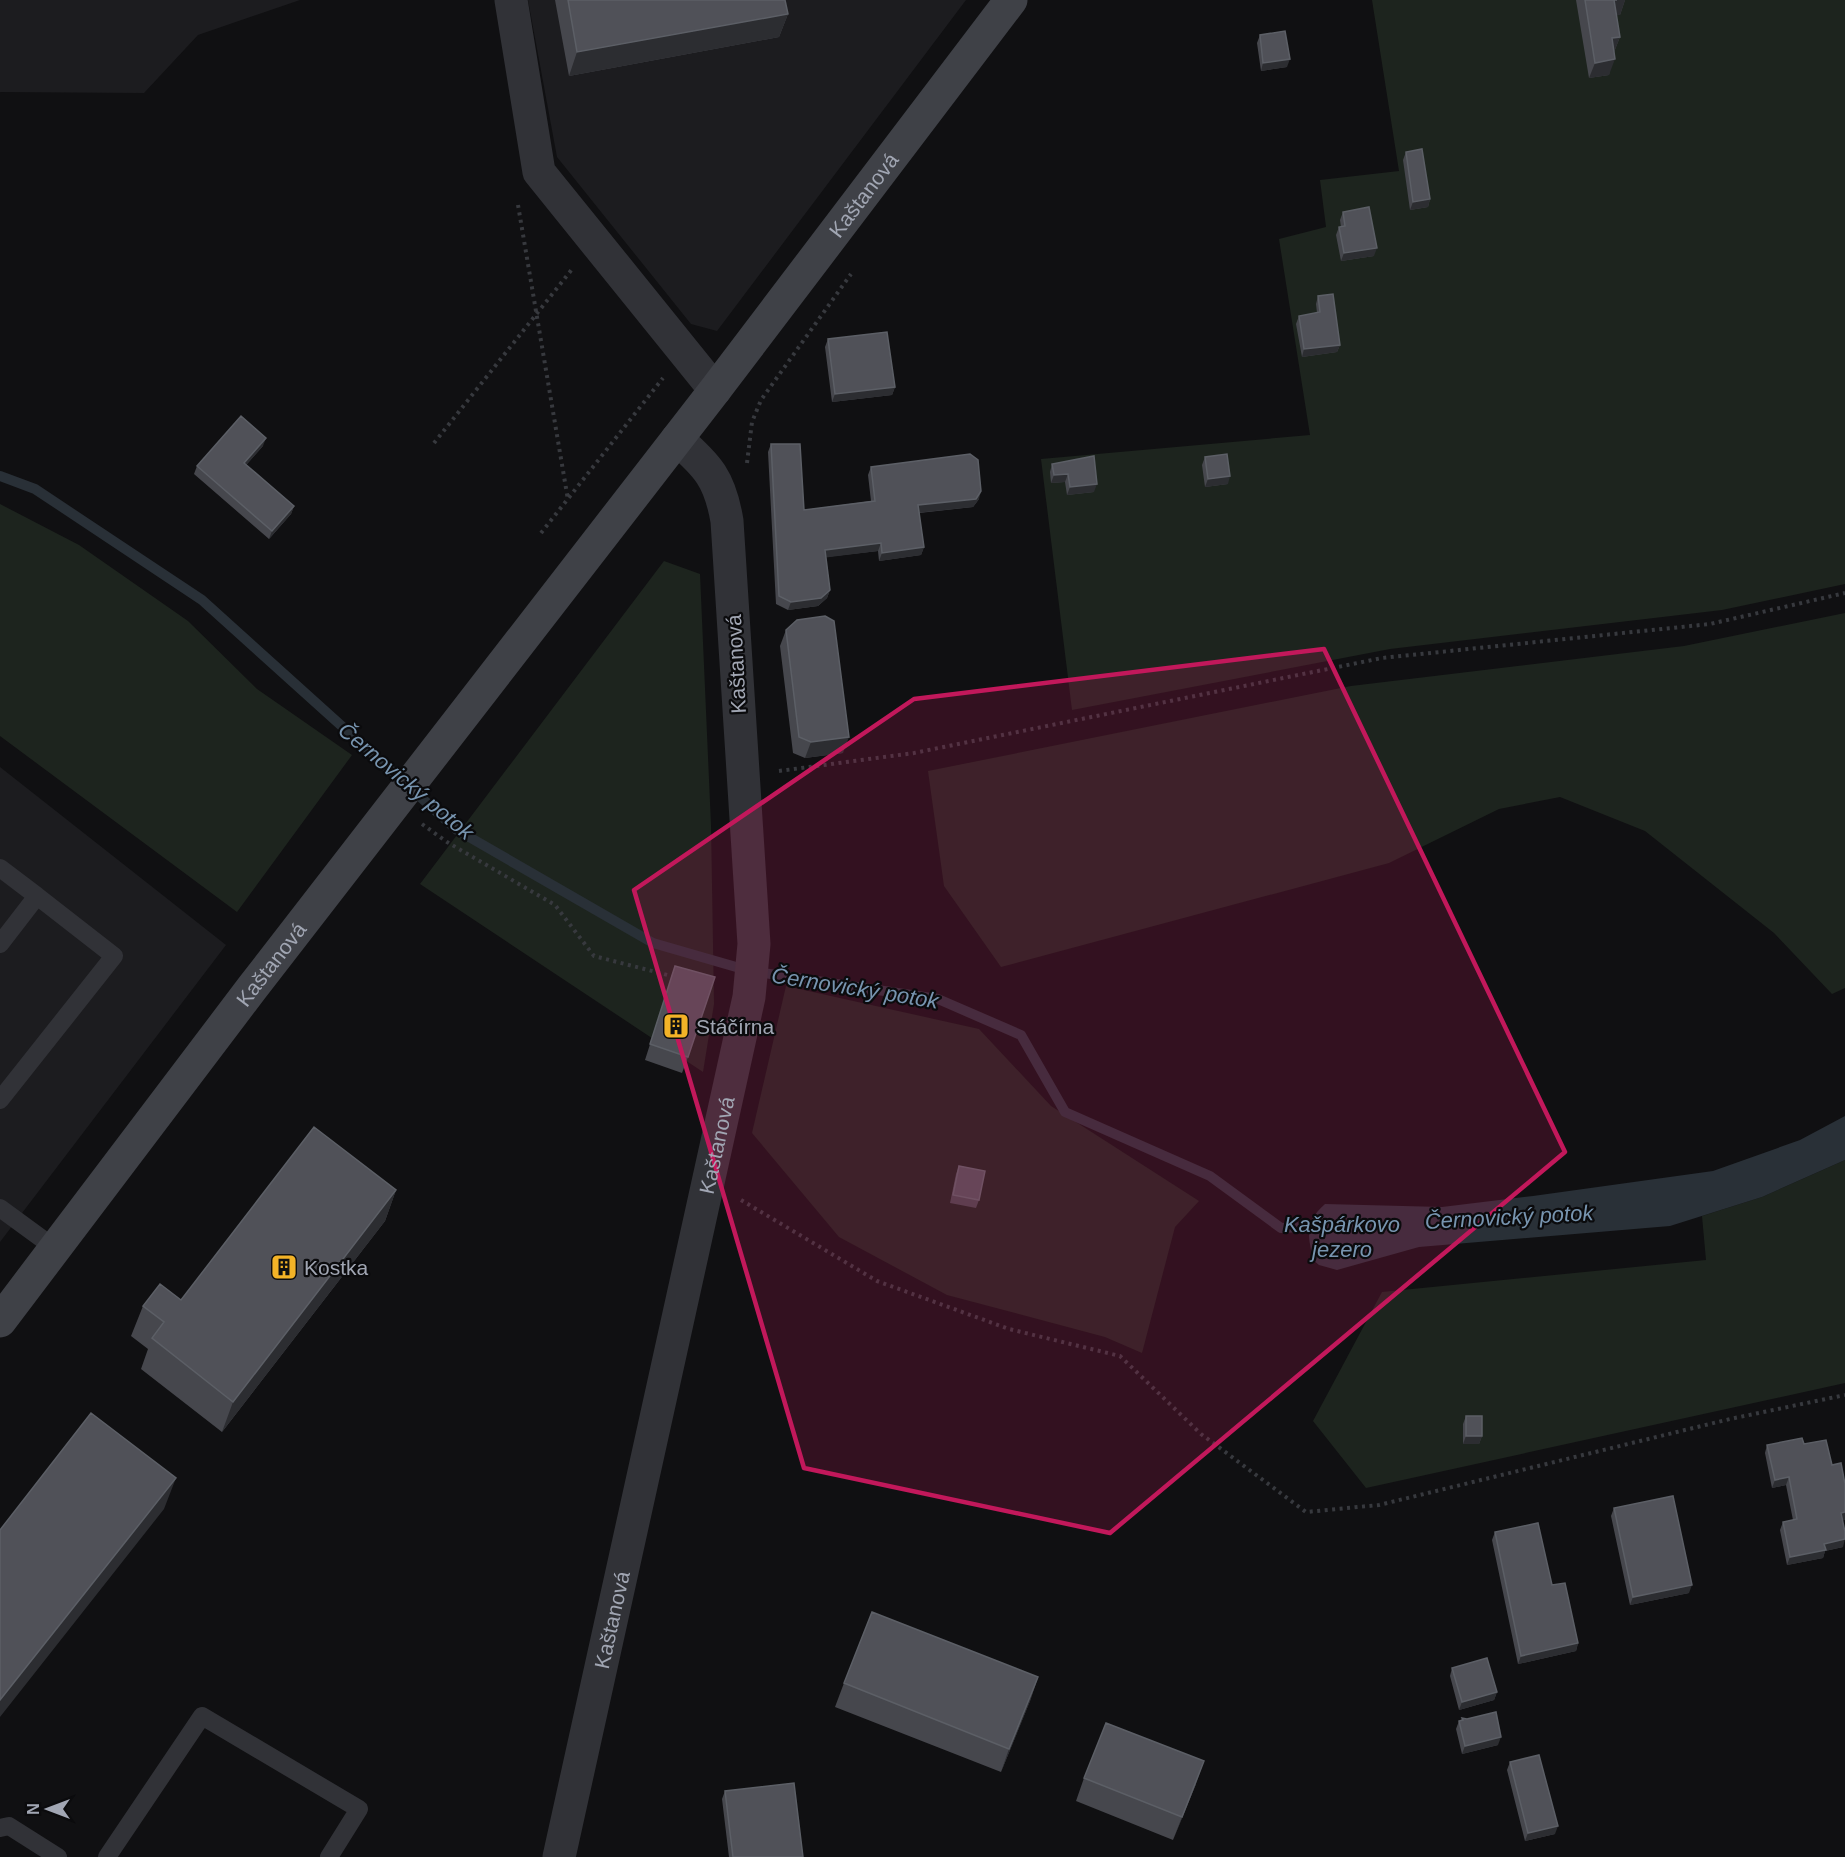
<svg xmlns="http://www.w3.org/2000/svg" width="1845" height="1857" font-family="Arial,sans-serif">
  <rect width="100%" height="100%" fill="#101012"/>
  <path fill="#1c1c1f" d="M 0,0 L 300,0 L 198,35 L 144,93 L 0,92 Z
    M 528,0 L 966,0 L 717,331 L 691,324 L 557,157 Z
    M 0,767 L 226,945 L 0,1242 Z"/>
  <path fill="#1d241e" d="M 1372,0 L 1845,0 L 1845,584 L 1722,610 L 1390,649 L 1072,710 L 1041,459 L 1310,435 L 1279,239 L 1326,227 L 1320,180 L 1399,171 Z
    M 0,504 L 79,545 L 188,621 L 257,689 L 352,755 L 237,912 L 0,736 Z
    M 664,561 L 700,574 L 711,825 L 714,1004 L 703,1072 L 420,884 Z
    M 1845,613 L 1845,988 L 1832,994 L 1774,933 L 1645,831 L 1560,797 L 1499,809 L 1389,863 L 1001,967 L 944,886 L 928,771 L 1351,686 L 1684,646 Z
    M 786,986 L 979,1029 L 1051,1106 L 1199,1201 L 1175,1227 L 1142,1353 L 1105,1337 L 947,1295 L 839,1237 L 752,1133 Z
    M 1845,1160 L 1845,1383 L 1366,1488 L 1313,1421 L 1382,1292 L 1706,1260 L 1702,1216 L 1762,1197 Z"/>
  <path fill="#293037" d="M 1845,1116 L 1845,1160 L 1762,1197 L 1670,1226 L 1419,1247 L 1337,1270 L 1319,1265 L 1313,1260 C 1308,1234 1304,1223 1325,1204 L 1442,1207 L 1533,1196 L 1713,1171 L 1800,1140 Z"/>
  <g fill="none" stroke-linecap="round" stroke-linejoin="round">
    <path stroke="#293037" stroke-width="10" d="M 0,476 L 35,489 L 202,600 L 457,830 L 653,943 L 750,971 L 938,999 L 1021,1035 L 1065,1112 L 1210,1176 L 1281,1228 L 1322,1226"/>
    <path stroke="#37393e" stroke-width="4" stroke-dasharray="3 4.5" stroke-linecap="butt" d="M 518,205 L 568,500
      M 434,443 L 573,268
      M 747,463 L 752,422 L 761,400 L 851,274
      M 541,533 L 663,378
      M 779,771 L 914,753 L 1382,658 L 1710,624 L 1845,593
      M 422,824 L 447,842 L 555,905 L 594,956 L 675,977
      M 741,1200 L 877,1281 L 1009,1329 L 1120,1356 L 1201,1434 L 1306,1512 L 1379,1505 L 1730,1419 L 1845,1395"/>
    <path stroke="#313237" stroke-width="18" d="M 0,868 L 37,896 L 0,944
      M 0,1100 L 114,956 L 37,896
      M 0,1208 L 56,1249
      M 0,1828 L 9,1826 L 58,1857
      M 107,1857 L 202,1716 L 359,1809 L 329,1857"/>
    <g stroke="#313237" stroke-width="33">
      <path d="M 511,0 L 539,172 L 715,390"/>
      <path id="s1" d="M 559,1857 L 749,997 L 754,944 L 727,521 C 720,479 708,466 677,439"/>
    </g>
    <path stroke="#3f4147" stroke-width="33" id="s2" d="M 0,1321 L 252,988 L 715,390 L 1011,0"/>
  </g>
  <path fill="#46474d" d="M 555,0 L 785,0 L 788,14 L 779,37 L 569,76 Z
    M 1576,0 L 1625,0 L 1620,15 L 1616,15 L 1620,37 L 1614,52 L 1609,75 L 1589,78 Z
    M 1260,35 L 1287,67 L 1261,71 L 1257,43 Z
    M 1406,152 L 1430,199 L 1428,207 L 1410,210 L 1403,160 Z
    M 1343,212 L 1374,256 L 1341,261 L 1336,235 L 1339,227 L 1341,227 L 1340,220 Z
    M 1318,296 L 1340,345 L 1337,352 L 1302,357 L 1296,324 L 1299,316 L 1317,313 L 1316,304 Z
    M 828,339 L 895,387 L 892,395 L 832,402 L 825,347 Z
    M 771,444 L 804,510 L 871,501 L 868,475 L 871,467 L 979,499 L 973,507 L 919,513 L 924,547 L 921,555 L 879,561 L 878,551 L 826,557 L 830,590 L 827,598 L 818,606 L 788,610 L 776,604 L 768,452 Z
    M 263,446 L 246,465 L 294,506 L 291,514 L 269,539 L 194,474 L 197,466 Z
    M 1205,457 L 1228,484 L 1205,487 L 1202,465 Z
    M 1052,464 L 1094,492 L 1067,495 L 1065,482 L 1051,483 L 1050,472 Z
    M 786,630 L 843,753 L 805,758 L 793,753 L 780,646 Z
    M 675,966 L 688,1057 L 682,1073 L 645,1060 Z
    M 959,1166 L 979,1200 L 976,1208 L 950,1203 L 956,1174 Z
    M 396,1190 L 385,1221 L 222,1432 L 141,1369 L 148,1349 L 131,1336 L 143,1306 L 181,1300 Z
    M 1466,1416 L 1482,1436 L 1479,1444 L 1463,1444 L 1463,1424 Z
    M 1804,1444 L 1843,1520 L 1843,1547 L 1825,1551 L 1823,1558 L 1787,1565 L 1780,1530 L 1783,1522 L 1793,1520 L 1786,1485 L 1772,1488 L 1765,1453 L 1767,1445 Z
    M 1614,1508 L 1689,1593 L 1630,1605 L 1611,1516 Z
    M 1495,1532 L 1552,1585 L 1578,1643 L 1576,1651 L 1518,1664 L 1492,1540 Z
    M 1452,1668 L 1497,1692 L 1494,1700 L 1459,1710 L 1450,1676 Z
    M 1038,1677 L 1030,1701 L 1001,1772 L 835,1707 L 844,1683 Z
    M 1462,1718 L 1498,1745 L 1462,1754 L 1456,1729 L 1459,1721 L 1461,1721 Z
    M 1510,1762 L 1555,1834 L 1525,1841 L 1507,1770 Z
    M 1084,1778 L 1196,1784 L 1173,1840 L 1076,1801 Z
    M 725,1791 L 803,1857 L 729,1857 L 722,1799 Z"/>
  <path fill="#2c2d31" d="M 1614,0 L 1625,0 L 1620,15 L 1608,16 Z
    M 788,14 L 779,37 L 569,76 L 577,52 Z
    M 1620,37 L 1614,52 L 1612,38 Z
    M 1290,59 L 1287,67 L 1261,71 L 1263,63 Z
    M 1615,59 L 1609,75 L 1589,78 L 1595,63 Z
    M 1430,199 L 1428,207 L 1410,210 L 1413,202 Z
    M 1377,248 L 1374,256 L 1341,261 L 1344,253 Z
    M 1340,345 L 1337,352 L 1302,357 L 1304,349 Z
    M 895,387 L 892,395 L 832,402 L 835,394 Z
    M 266,438 L 263,446 L 241,471 L 244,463 Z
    M 1068,474 L 1065,482 L 1051,483 L 1054,475 Z
    M 1230,476 L 1228,484 L 1205,487 L 1208,479 Z
    M 1097,484 L 1094,492 L 1067,495 L 1070,487 Z
    M 981,491 L 979,499 L 973,507 L 916,513 L 918,505 Z
    M 294,506 L 291,514 L 269,539 L 272,531 Z
    M 881,543 L 878,551 L 822,558 L 825,550 Z
    M 924,547 L 921,555 L 879,561 L 882,553 Z
    M 830,590 L 827,598 L 818,606 L 788,610 L 791,602 Z
    M 849,737 L 843,753 L 805,758 L 811,742 Z
    M 396,1190 L 385,1221 L 222,1432 L 233,1402 Z
    M 1466,1436 L 1482,1436 L 1479,1444 L 1463,1444 Z
    M 1789,1477 L 1786,1485 L 1772,1488 L 1775,1480 Z
    M 176,1478 L 164,1509 L 0,1717 L 0,1700 Z
    M 1845,1512 L 1845,1520 L 1839,1521 L 1841,1513 Z
    M 1845,1539 L 1843,1547 L 1825,1551 L 1823,1558 L 1787,1565 L 1790,1557 L 1824,1544 Z
    M 1692,1585 L 1689,1593 L 1630,1605 L 1633,1597 Z
    M 1578,1643 L 1576,1651 L 1518,1664 L 1521,1656 Z
    M 1038,1677 L 1030,1701 L 1001,1772 L 1009,1749 Z
    M 1497,1692 L 1494,1700 L 1459,1710 L 1462,1702 Z
    M 1501,1737 L 1498,1745 L 1462,1754 L 1465,1746 Z
    M 1204,1761 L 1196,1784 L 1173,1840 L 1182,1817 Z
    M 1558,1826 L 1555,1834 L 1525,1841 L 1528,1833 Z"/>
  <path fill="#505158" stroke="#5c5f66" stroke-width="1.5" d="M 568,0 L 785,0 L 788,14 L 577,52 Z
    M 1585,0 L 1617,0 L 1614,0 L 1620,37 L 1612,38 L 1615,59 L 1595,63 Z
    M 1285,31 L 1290,59 L 1263,63 L 1260,35 Z
    M 1422,149 L 1430,199 L 1413,202 L 1406,152 Z
    M 1369,207 L 1377,248 L 1344,253 L 1339,227 L 1345,226 L 1343,212 Z
    M 1333,294 L 1340,345 L 1304,349 L 1299,316 L 1320,312 L 1318,296 Z
    M 887,332 L 895,387 L 835,394 L 828,339 Z
    M 241,416 L 266,438 L 244,463 L 294,506 L 272,531 L 197,466 Z
    M 771,444 L 800,444 L 804,510 L 875,501 L 871,467 L 970,454 L 978,460 L 981,491 L 976,499 L 918,505 L 924,547 L 882,553 L 881,543 L 825,550 L 830,590 L 821,598 L 791,602 L 779,596 Z
    M 1227,454 L 1230,476 L 1208,479 L 1205,457 Z
    M 1094,456 L 1097,484 L 1070,487 L 1068,474 L 1054,475 L 1052,464 Z
    M 825,616 L 834,621 L 849,737 L 811,742 L 799,737 L 786,630 L 797,620 Z
    M 675,966 L 715,977 L 688,1057 L 650,1044 Z
    M 314,1127 L 396,1190 L 233,1402 L 152,1338 L 164,1322 L 143,1306 L 160,1284 L 181,1300 Z
    M 959,1166 L 985,1171 L 979,1200 L 953,1195 Z
    M 91,1413 L 176,1478 L 0,1700 L 0,1530 Z
    M 1466,1416 L 1482,1416 L 1482,1436 L 1466,1436 Z
    M 1802,1438 L 1804,1444 L 1826,1440 L 1832,1465 L 1841,1463 L 1845,1484 L 1845,1512 L 1841,1513 L 1845,1532 L 1845,1539 L 1824,1544 L 1826,1550 L 1790,1557 L 1783,1522 L 1797,1519 L 1789,1477 L 1775,1480 L 1767,1445 Z
    M 1673,1496 L 1692,1585 L 1633,1597 L 1614,1508 Z
    M 1538,1523 L 1552,1585 L 1565,1583 L 1578,1643 L 1521,1656 L 1495,1532 Z
    M 872,1612 L 1038,1677 L 1009,1749 L 844,1683 Z
    M 1487,1658 L 1497,1692 L 1462,1702 L 1452,1668 Z
    M 1496,1712 L 1501,1737 L 1465,1746 L 1459,1721 L 1463,1720 L 1462,1718 L 1467,1719 Z
    M 1106,1723 L 1204,1761 L 1182,1817 L 1084,1778 Z
    M 1539,1755 L 1558,1826 L 1528,1833 L 1510,1762 Z
    M 794,1783 L 803,1857 L 733,1857 L 725,1791 Z"/>
  <path fill="#c2185b" fill-opacity="0.2" stroke="#c2185b" stroke-width="4.5" stroke-linejoin="round" d="M 1324,649 L 1565,1152 L 1110,1533 L 804,1468 L 634,890 L 914,699 Z"/>
  <defs>
    <symbol id="building-square" viewBox="-11 -11 22 22"><rect x="-9" y="-9" width="18" height="18" rx="4" fill="#f3b327" stroke="#0b0b0d"/><path d="M-4-6H4V6H1V3H-1V6H-4ZM-2.5-4.3h1.7v1.8h-1.7ZM.8-4.3h1.7v1.8H.8ZM-2.5-1h1.7V.8h-1.7ZM.8-1h1.7V.8H.8Z" fill="#111"/></symbol>
  </defs>
  <g fill-rule="evenodd">
    <use href="#building-square" x="661" y="1011" width="30" height="30"/>
    <use href="#building-square" x="269" y="1252" width="30" height="30"/>
  </g>
  <g text-anchor="middle" dominant-baseline="central" stroke-width="4.5" stroke-linejoin="round" paint-order="stroke">
    <g font-size="21" fill="#a1a6b3" stroke="#0b0b0d">
      <text stroke="none"><textPath href="#s2" startOffset="1419">Kaštanová</textPath></text>
      <text transform="translate(736 664) rotate(-93)">Kaštanová</text>
      <text stroke="none"><textPath href="#s2" startOffset="448">Kaštanová</textPath></text>
      <text stroke="none"><textPath href="#s1" startOffset="729">Kaštanová</textPath></text>
      <text stroke="none"><textPath href="#s1" startOffset="243">Kaštanová</textPath></text>
    </g>
    <g font-size="21" fill="#a1a6b3" stroke="#0b0b0d" text-anchor="start">
      <text x="696" y="1026">Stáčírna</text>
      <text x="304" y="1267">Kostka</text>
    </g>
    <g font-size="22" font-style="italic" fill="#7794af" stroke="#0b0b0d">
      <text transform="translate(406 781) rotate(40)">Černovický potok</text>
      <text transform="translate(855 988) rotate(9)">Černovický potok</text>
      <text transform="translate(1509 1217) rotate(-3)">Černovický potok</text>
      <text x="1342" y="1224">Kašpárkovo<tspan x="1342" dy="25">jezero</tspan></text>
    </g>
  </g>
  <g transform="translate(48 1809) rotate(270)" stroke="#0b0b0d" stroke-width="4.5" paint-order="stroke">
  <path d="M0-4.5L10 22L0 15L-10 22Z" fill="#a1a6b3"/>
  <text y="-9" font-size="16" font-weight="bold" text-anchor="middle" fill="#a1a6b3">N</text>
  </g>
</svg>
